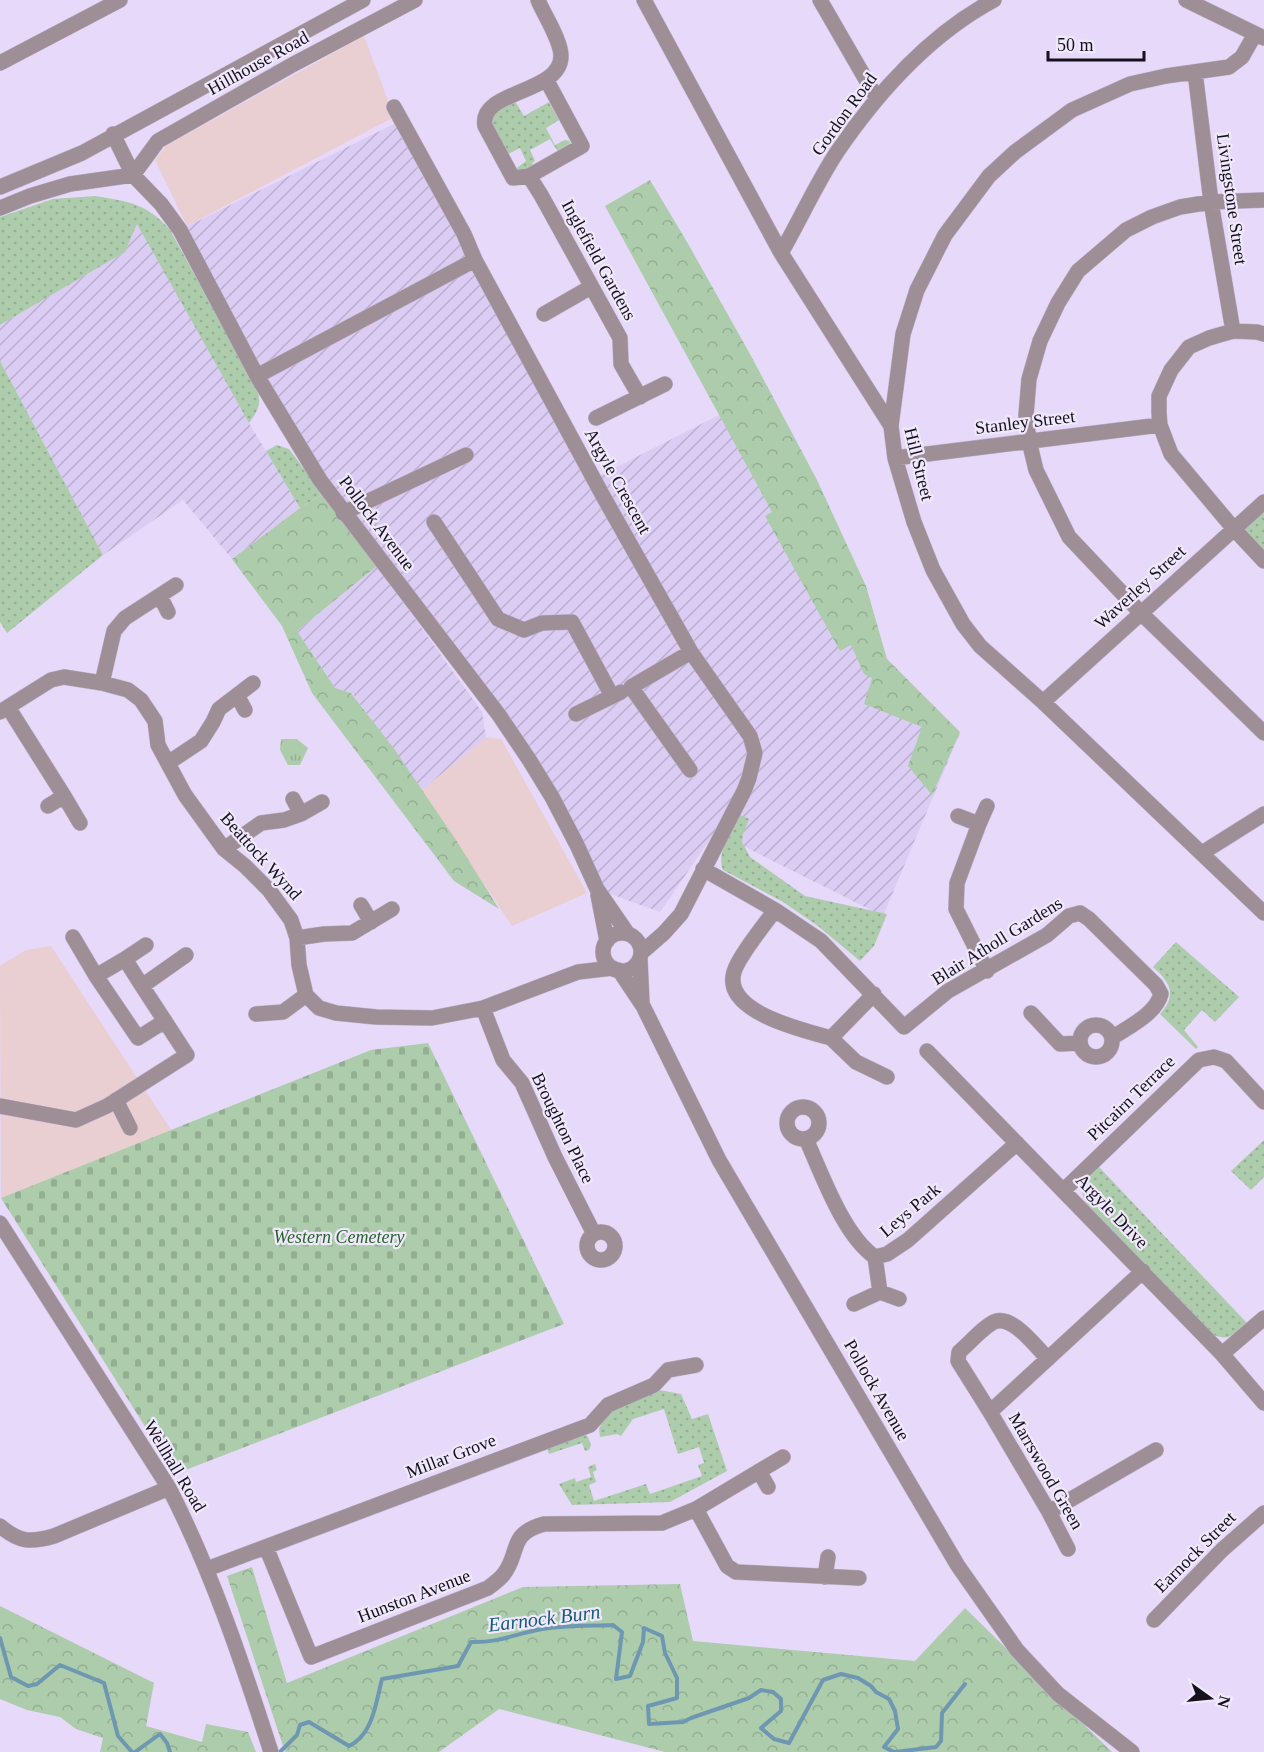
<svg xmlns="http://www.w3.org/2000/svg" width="1264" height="1752" font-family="'Times New Roman',serif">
  <defs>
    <pattern id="industrial-furrows" width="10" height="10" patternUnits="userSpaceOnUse" patternTransform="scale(1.5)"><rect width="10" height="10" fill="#dbccf3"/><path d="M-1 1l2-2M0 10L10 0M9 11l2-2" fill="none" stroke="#bbaed0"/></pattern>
    <pattern id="grass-dots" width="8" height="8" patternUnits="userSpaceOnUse" patternTransform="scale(1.5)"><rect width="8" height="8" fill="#adccac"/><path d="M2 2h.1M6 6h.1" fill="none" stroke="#94ae93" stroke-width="1.8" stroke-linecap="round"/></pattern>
    <pattern id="forest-crowns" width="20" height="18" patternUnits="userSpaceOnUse" patternTransform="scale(1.5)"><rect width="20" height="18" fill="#adccac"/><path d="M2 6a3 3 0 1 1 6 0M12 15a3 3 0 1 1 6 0" fill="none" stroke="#94ae93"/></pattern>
    <pattern id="cemetery-stones" width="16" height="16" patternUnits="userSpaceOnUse" patternTransform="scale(1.5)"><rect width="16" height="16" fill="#adccac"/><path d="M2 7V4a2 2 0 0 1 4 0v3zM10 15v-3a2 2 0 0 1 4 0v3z" fill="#94ae93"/></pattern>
    <pattern id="park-tufts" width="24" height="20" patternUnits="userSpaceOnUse" patternTransform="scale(1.5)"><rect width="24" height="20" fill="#adccac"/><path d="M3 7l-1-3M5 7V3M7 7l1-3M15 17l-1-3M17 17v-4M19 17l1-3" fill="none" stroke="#94ae93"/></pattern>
  </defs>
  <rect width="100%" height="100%" fill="#e6d9f9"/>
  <path fill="#e9ced2" d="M 364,36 L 394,117 L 187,226 L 155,160 L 166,146 Z
    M 486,737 L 501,739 L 587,893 L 512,926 L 422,790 Z
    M 51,946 L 171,1130 L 1,1198 L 0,966 L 26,950 Z"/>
  <path fill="url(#industrial-furrows)" d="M 400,121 L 593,479 L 719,415 L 840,621 L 960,733 L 883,916 L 715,832 L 660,912 L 597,889 L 552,797 L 320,480 L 180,230 Z
    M 137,223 L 249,423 L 300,508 L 232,559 L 183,500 L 103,555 L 0,361 L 0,325 L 125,252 Z
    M 377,566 L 482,712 L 486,737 L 422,790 L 352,693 L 335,688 L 297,631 Z"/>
  <path fill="url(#grass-dots)" d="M 515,101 L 524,116 L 549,102 L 559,120 L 546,128 L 555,145 L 565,140 L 570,141 L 569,146 L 558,152 L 550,139 L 530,150 L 535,161 L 532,163 L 534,166 L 521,172 L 514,170 L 526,161 L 520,148 L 506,155 L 492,129 L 493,114 Z
    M 95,196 C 130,202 146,203 170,230 L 257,389 C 262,404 258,411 249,423 L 137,224 L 125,252 L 0,325 L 0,217 L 53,199 Z
    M 0,361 L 103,555 L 7,633 L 0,622 Z
    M 277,445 L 289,449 L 323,494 L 300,508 L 266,451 Z
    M 1264,502 L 1264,561 L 1234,529 Z
    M 740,815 L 749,819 L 743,834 L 742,842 L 750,857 L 805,896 L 887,914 L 874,946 L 860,961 L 818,926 L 783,902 L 723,870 C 716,852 732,830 740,815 Z
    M 1176,942 L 1239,997 L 1215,1022 L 1202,1010 L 1184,1030 L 1198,1047 L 1196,1049 L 1160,1014 C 1177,995 1171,983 1153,967 Z
    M 1264,1140 L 1264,1177 L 1251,1190 L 1231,1171 Z
    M 1099,1167 L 1247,1323 C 1233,1335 1230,1342 1211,1334 L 1087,1204 C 1076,1186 1086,1180 1099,1167 Z
    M 659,1390 L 681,1394 L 692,1419 L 708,1414 L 727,1471 L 670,1502 L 572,1505 L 559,1484 L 575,1478 L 576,1482 L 591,1477 L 588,1467 L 595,1464 L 597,1470 L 593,1472 L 596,1482 L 589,1485 L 594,1501 L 646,1484 L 650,1494 L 702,1476 L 698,1465 L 704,1463 L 699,1447 L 678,1454 L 664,1409 L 633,1419 L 621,1436 L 617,1434 L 600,1437 L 599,1429 L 609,1409 Z
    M 583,1433 L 588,1437 L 591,1445 L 589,1450 L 585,1451 L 582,1443 L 549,1454 L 546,1444 Z"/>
  <path fill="url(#forest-crowns)" d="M 650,180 L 687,242 L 750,354 L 817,480 L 866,586 L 887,659 L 960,732 L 932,795 L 908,766 L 922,727 L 864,704 L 872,678 L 864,674 L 851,645 L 840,651 L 765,516 L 772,512 L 605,206 Z
    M 323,494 L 377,566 L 297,631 L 335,688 L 351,693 L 395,750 L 458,843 L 499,909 L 454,881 L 312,693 L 282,626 L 232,559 L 300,508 Z
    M 252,1567 L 287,1683 L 523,1587 L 680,1584 L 693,1641 L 915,1661 L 965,1608 L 1112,1752 L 665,1752 L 499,1709 L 439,1752 L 285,1752 L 227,1576 Z
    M 0,1606 L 154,1683 L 146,1726 L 202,1742 L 206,1724 L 248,1732 L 256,1752 L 100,1752 L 103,1738 L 76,1729 L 60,1717 L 27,1710 L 0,1699 Z"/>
  <path fill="url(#cemetery-stones)" d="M 428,1043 L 564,1324 L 175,1474 L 1,1198 L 371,1050 Z"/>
  <path fill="url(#park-tufts)" d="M 281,739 L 297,739 L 308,748 L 300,765 L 288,765 L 280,750 Z"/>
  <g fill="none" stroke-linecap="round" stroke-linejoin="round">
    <path stroke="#6e97b2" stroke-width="4" d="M 0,1638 L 11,1677 L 28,1686 L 37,1684 L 60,1665 L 104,1683 L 118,1736 L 132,1752
      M 135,1752 L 160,1734 L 167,1743 L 170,1752
      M 280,1752 L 297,1735 L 300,1725 L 309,1722 L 349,1746 C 373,1735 376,1702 382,1679 L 458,1666 L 471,1642 C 498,1643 512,1635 537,1630 C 562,1625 588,1626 613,1625 L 622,1632 L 616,1679 L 630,1676 L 643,1642 L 644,1628 L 662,1636 L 665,1653 L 677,1678 L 677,1698 L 648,1706 L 649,1724 L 683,1722 L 691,1718 L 749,1698 L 761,1690 L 773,1692 L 781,1699 L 781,1711 L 761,1728 L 774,1739 L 789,1743 L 823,1680 L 841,1674 L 858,1678 L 871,1686 L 876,1692 L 889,1699 L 895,1711 L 898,1729 L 884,1747 L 894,1752
      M 895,1752 L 936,1747 L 941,1741 L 942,1713 L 965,1684"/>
    <defs>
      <path id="minor" d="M 538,0 C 544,15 561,40 561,56 C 561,94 478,90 485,126 L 513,178 L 529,176 L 582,146 L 546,79
        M 644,0 L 781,253 L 891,426 L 895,458 L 914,522 L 933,570 L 963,624 L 980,646 L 1043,702 L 1264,913
        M 820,0 L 876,97
        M 1186,0 L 1264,38
        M 0,63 L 120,0
        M 1195,72 L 1211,202 L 1233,331
        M 394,107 L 464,234 L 475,260
        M 113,134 L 133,175 L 161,204 L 180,230 L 257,376 L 320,480 L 499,715 L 530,761 L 552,797 L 577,845 L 597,889 L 628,934
        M 529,176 L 541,195 L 620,338 L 621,364 L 640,397
        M 0,187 L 82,153 L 363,0
        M 1264,200 L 1211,202 L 1180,207 L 1152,217 L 1126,230 L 1078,271 L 1058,303 L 1040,341 L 1029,379 L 1026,415 L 1029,441 L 1036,470 L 1069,537 L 1141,613 L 1264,733
        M 0,208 L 30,196 L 70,184 L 133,175 L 158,141 L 292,65 L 415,0
        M 781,253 C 800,220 816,184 837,152 C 878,92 929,35 994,0
        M 544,314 L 591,287
        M 1264,334 L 1257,332 L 1233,331 L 1209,338 L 1189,347 L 1171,370 L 1159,396 L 1159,413 L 1160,425 L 1171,454 L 1234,529 L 1264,561
        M 257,376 L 475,260 L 603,496 L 691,652 L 750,736 L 755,753 L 749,778 L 744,791 L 681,914 L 664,933 L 641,953
        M 596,418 L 665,384
        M 891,426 L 903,334 L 917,290 L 945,235 L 989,176 L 1015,152 L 1072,110 L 1130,84 L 1166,76 L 1229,67 L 1242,57 L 1255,34
        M 895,458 L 1160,425
        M 343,513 L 466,455
        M 434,522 L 498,619 L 524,630 L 542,623 L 572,622 L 612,696
        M 160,596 L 168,612
        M 102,683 L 114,631 L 125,618 L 176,585
        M 237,695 L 245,710
        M 1043,702 L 1264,502
        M 8,707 L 64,796
        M 0,712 L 51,680 L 64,677 L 102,683 L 128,690 L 141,700 L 155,721 L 158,745 L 185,795 L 224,849 L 245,866 L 269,890 L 291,920 L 297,938 L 299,965 L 306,995 L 319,1008 L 336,1013 L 376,1017 L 432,1018 L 483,1008 L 578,972 L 613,968
        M 576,714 L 621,692
        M 168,763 L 201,741 L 213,722 L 219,709 L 253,683
        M 690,770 L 631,687 L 691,652
        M 293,799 L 301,814
        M 48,806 L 64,796 L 80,823
        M 958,816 L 979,824 L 987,806
        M 979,824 L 957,883 L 956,909 L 987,971
        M 224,849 L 261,823 L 284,820 L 301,814 L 322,802
        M 1202,853 L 1264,814
        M 703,869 L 775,910 L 821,941 L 904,1027 L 948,991 L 1047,935 L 1069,916 L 1080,913 L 1089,919 L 1156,985 L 1161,994 C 1156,1014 1128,1027 1112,1038
        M 598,895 L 607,941
        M 361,905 L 371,922
        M 775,910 C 765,924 738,957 734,972 C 722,1012 803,1030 831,1038 L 874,994
        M603 952a19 19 0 1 1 38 0a19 19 0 1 1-38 0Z
        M 73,937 L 96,976
        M 297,938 L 324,934 L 352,933 L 392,909
        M 125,959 L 146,945
        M 640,959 L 642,1003
        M 619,970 L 643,1006 L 719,1160 L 958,1566 L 1017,1650 L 1058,1694 L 1132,1752
        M 142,986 L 125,959 L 96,976 L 138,1038 L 165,1021
        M 483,1008 L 503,1060 L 522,1083 L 555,1157 L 594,1234
        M 1031,1013 L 1060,1044 L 1080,1043
        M 256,1014 L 283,1012 L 306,995
        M1080 1041a16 16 0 1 1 32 0a16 16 0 1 1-32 0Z
        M 831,1038 L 856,1062 L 887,1077
        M 927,1051 L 1222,1354 L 1264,1403
        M 116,1100 L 130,1128
        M 0,1106 L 76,1120 L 107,1106 L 187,1055 L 142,986 L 186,955
        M787 1123a16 16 0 1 1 32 0a16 16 0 1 1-32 0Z
        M 806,1139 C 822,1174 843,1235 875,1257 L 887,1254 L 908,1240 L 1017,1143
        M 1064,1190 L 1199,1060 L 1214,1057 L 1226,1061 L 1264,1102
        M 0,1223 L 169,1488 C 212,1572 242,1662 271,1752
        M587 1246a14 14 0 1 1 28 0a14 14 0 1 1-28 0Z
        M 875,1257 L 880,1292 L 899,1299
        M 854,1304 L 880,1292
        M 1222,1354 L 1264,1318
        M 990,1412 L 958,1361 L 959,1352 C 970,1343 980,1330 992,1323 C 1010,1311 1036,1347 1048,1359
        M 759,1471 L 768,1487
        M 696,1509 L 727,1566 L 736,1572 L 859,1578
        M 1049,1512 L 1156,1450
        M 0,1526 C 19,1542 30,1543 54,1536 L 169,1488
        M 266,1547 L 311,1657 L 488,1588 C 493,1584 499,1580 503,1575 C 521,1553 507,1534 544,1524 L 662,1523 L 696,1509 L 783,1457
        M 1068,1549 L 1049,1512 L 990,1412 L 1143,1271
        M 207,1569 L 590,1425 L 608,1405 L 654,1385 L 668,1370 L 696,1365
        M 825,1577 L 828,1557
        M 1154,1620 L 1222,1550 L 1264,1513"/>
    </defs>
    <use href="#minor" stroke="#c0b5d1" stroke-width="16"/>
    <use href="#minor" stroke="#9e8f97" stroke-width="15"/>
  </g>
  <g text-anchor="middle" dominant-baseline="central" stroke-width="4.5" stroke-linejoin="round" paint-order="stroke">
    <g font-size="18" fill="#15111c" stroke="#f0e9fd">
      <text transform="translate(258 63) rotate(-29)">Hillhouse Road</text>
      <text transform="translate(844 114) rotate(-54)">Gordon Road</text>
      <text transform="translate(1232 199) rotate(82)">Livingstone Street</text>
      <text transform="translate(599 260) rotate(61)">Inglefield Gardens</text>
      <text transform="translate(1025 422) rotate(-7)">Stanley Street</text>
      <text transform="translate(919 464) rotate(76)">Hill Street</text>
      <text transform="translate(618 481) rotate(61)">Argyle Crescent</text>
      <text transform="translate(377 523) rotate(53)">Pollock Avenue</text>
      <text transform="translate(1140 587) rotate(-42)">Waverley Street</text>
      <text transform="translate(261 856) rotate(48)">Beattock Wynd</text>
      <text transform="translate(997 941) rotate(-32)">Blair Atholl Gardens</text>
      <text transform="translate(1131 1098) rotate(-44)">Pitcairn Terrace</text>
      <text transform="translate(563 1128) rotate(64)">Broughton Place</text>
      <text transform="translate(910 1210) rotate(-40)">Leys Park</text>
      <text transform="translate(1112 1211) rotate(46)">Argyle Drive</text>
      <text transform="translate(877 1390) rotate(60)">Pollock Avenue</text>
      <text transform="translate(451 1456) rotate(-21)">Millar Grove</text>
      <text transform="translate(175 1466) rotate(59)">Wellhall Road</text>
      <text transform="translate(1046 1471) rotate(60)">Marrswood Green</text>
      <text transform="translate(1195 1552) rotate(-45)">Earnock Street</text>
      <text transform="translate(414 1596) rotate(-21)">Hunston Avenue</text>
    </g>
    <g font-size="18" font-style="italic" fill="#28642a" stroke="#f0e9fd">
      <text x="339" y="1237">Western Cemetery</text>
    </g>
    <g font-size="20" font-style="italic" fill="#105a7c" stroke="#f0e9fd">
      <text transform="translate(544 1618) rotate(-7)">Earnock Burn</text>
    </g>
  </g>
  <g transform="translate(1210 1698) rotate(105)" stroke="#f0e9fd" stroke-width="4.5" paint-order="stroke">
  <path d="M0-4.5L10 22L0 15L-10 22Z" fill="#15111c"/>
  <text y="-9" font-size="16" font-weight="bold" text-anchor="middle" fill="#15111c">N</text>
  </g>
  <path d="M1048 51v9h96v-9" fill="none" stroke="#15111c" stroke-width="3"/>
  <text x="1057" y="51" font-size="18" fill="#15111c" stroke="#f0e9fd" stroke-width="4.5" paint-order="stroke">50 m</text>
</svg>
